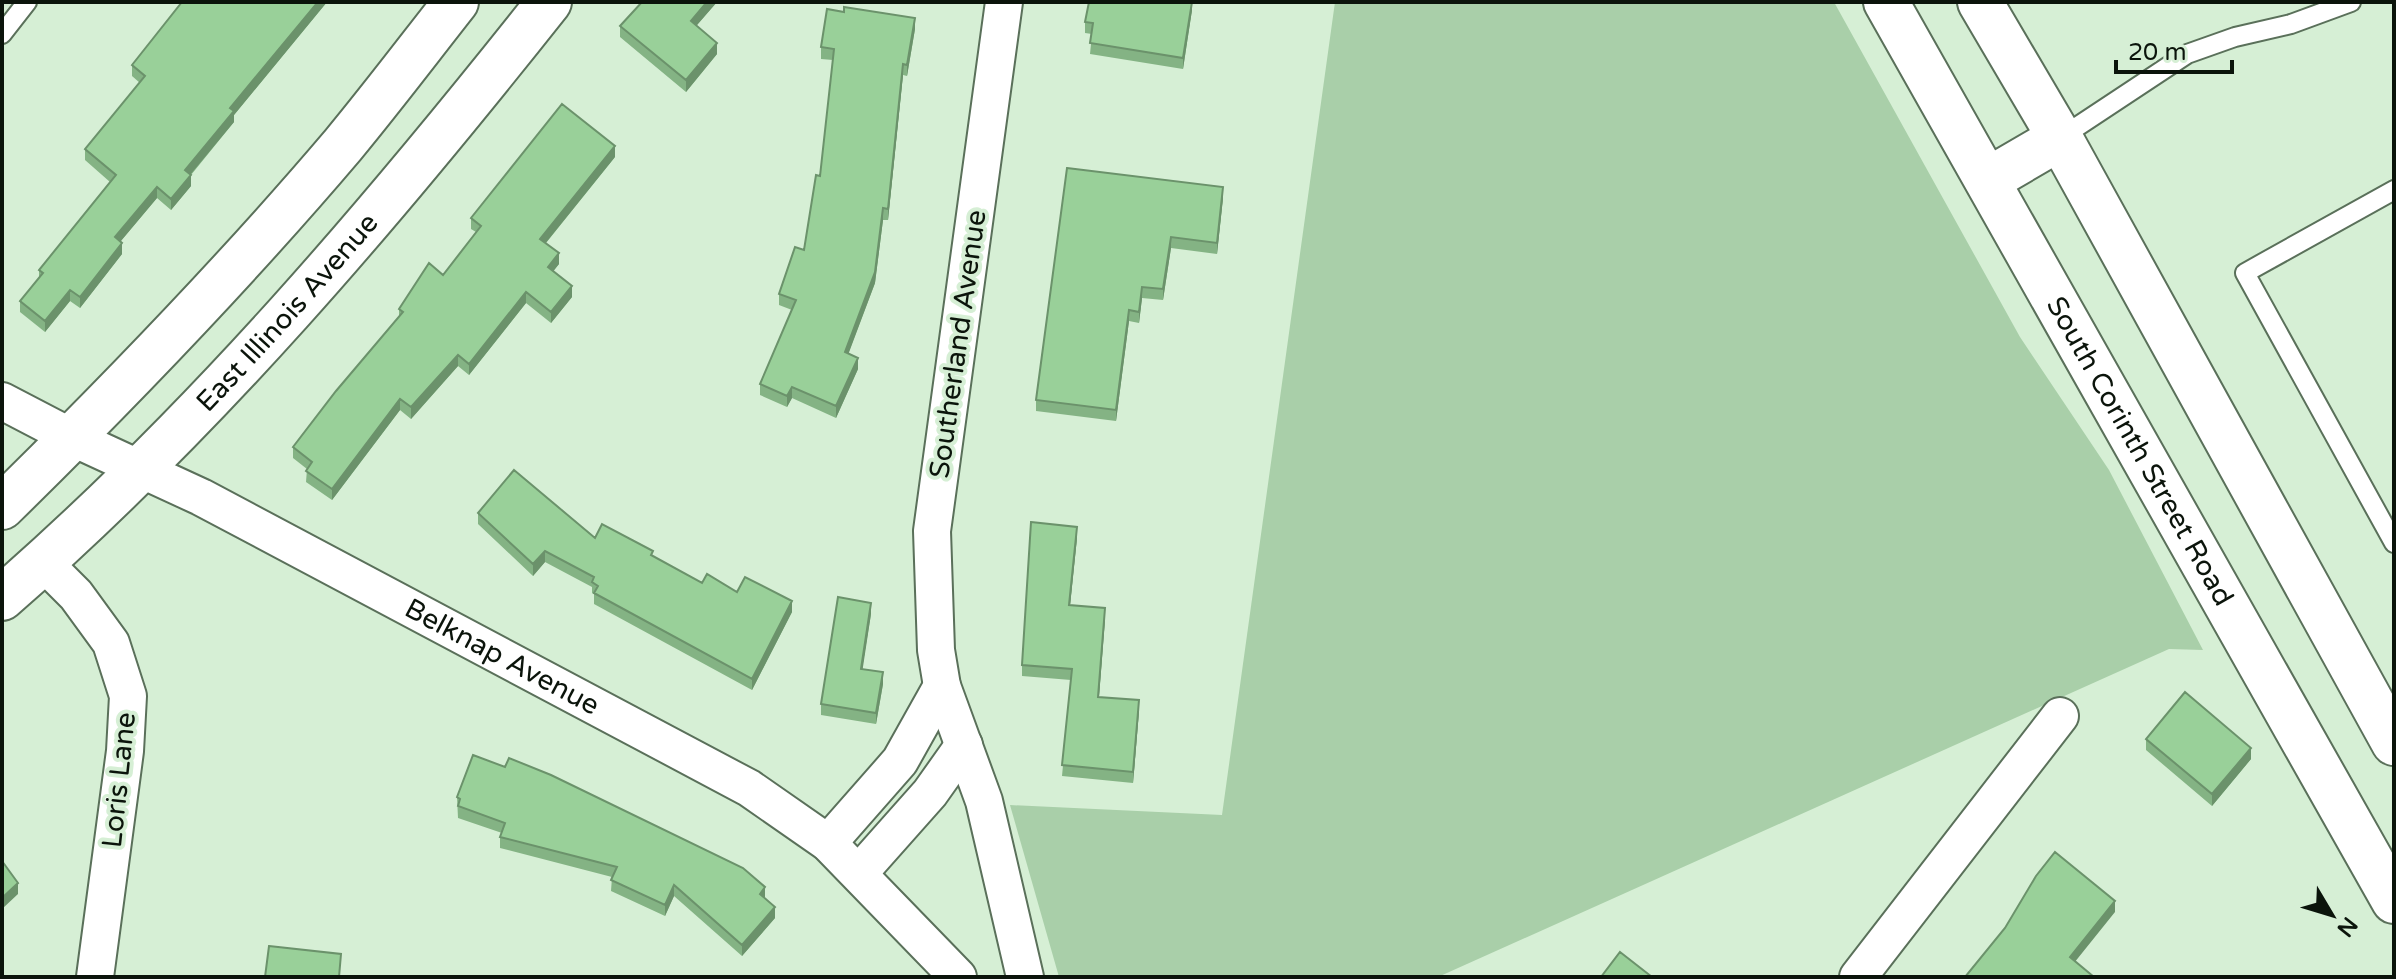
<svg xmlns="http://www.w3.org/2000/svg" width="2396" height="979" font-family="'Varela Round',sans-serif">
  <rect width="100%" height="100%" fill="#d6efd5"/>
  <path fill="#a9cfa9" d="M 1335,2 L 1834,2 L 2020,337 L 2109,470 L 2203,650 L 2169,649 L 1438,977 L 1059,977 L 1010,805 L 1222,815 Z"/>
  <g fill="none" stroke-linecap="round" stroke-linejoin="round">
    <defs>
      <path id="service" d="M 2,34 L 27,2
        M 2060,138 L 2187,54 L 2235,37 L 2291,24 L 2351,2
        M 2394,190 L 2245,273 L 2394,543"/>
      <g id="minor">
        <path d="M 1004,2 L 932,531 L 936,650 L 942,686 L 984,801 L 1025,977"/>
        <path id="s1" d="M 2,401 L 73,438 L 201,497 L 749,788 L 828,843 L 958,977"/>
        <path d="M 43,562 L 76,595 L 111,643 L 128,696 L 125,751 L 95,977"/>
        <path d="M 828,843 L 900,761 L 942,686"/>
        <path d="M 859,873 L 930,793 L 964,745"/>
        <path d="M 1858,977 L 2060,716"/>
      </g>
      <g id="secondary">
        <path id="s2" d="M 1886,2 L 2394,901"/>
        <path d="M 1980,2 L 2060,138 L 2394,743"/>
        <path d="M 1988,180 L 2060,138"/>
        <path d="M 2,507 C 120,391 236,271 343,145 C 382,98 419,49 456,2"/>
        <path id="s3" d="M 2,598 C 206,420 381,214 549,2"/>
      </g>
    </defs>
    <use href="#service" stroke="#5a705a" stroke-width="22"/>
    <use href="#minor" stroke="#5a705a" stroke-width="40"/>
    <use href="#secondary" stroke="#5a705a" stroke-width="48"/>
    <use href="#service" stroke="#fff" stroke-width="18"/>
    <use href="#minor" stroke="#fff" stroke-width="36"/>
    <use href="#secondary" stroke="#fff" stroke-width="44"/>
  </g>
  <path fill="#84b384" d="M 182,2 L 327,2 L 234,115 L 234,122 L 191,175 L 191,186 L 171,210 L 157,198 L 120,242 L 122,254 L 80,308 L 70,301 L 45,332 L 20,312 L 20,301 L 39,278 L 39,270 L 110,182 L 85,160 L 85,149 L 140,83 L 132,76 L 132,65 Z
    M 642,2 L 717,2 L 696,26 L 717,54 L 686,92 L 620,37 L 620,26 Z
    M 1192,10 L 1183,69 L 1090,54 L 1092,34 L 1085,33 L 1085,22 Z
    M 915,29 L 907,76 L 903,75 L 888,220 L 883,220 L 875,283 L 848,354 L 858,369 L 836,418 L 792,398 L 787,407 L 760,395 L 760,384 L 792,310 L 779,305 L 779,294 L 804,250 L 820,176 L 833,60 L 821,59 L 821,47 Z
    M 615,157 L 546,243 L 559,264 L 553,271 L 572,297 L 551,323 L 526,303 L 469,375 L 458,366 L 411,419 L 400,410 L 332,500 L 306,482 L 307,469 L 293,458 L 293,447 L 399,317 L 399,309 L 443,275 L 476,232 L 471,229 L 471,218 Z
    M 1067,168 L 1223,198 L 1217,254 L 1171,248 L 1163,300 L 1142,298 L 1139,323 L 1129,321 L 1116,421 L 1036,411 L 1036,400 Z
    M 478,513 L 595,538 L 653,556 L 702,583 L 737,592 L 792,612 L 752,690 L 594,604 L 594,594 L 592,593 L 592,587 L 545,562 L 533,576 L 478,524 Z
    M 1077,538 L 1070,605 L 1105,619 L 1099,697 L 1139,711 L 1133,783 L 1062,776 L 1071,680 L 1022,676 L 1022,665 Z
    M 871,614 L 862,669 L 883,684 L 876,724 L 821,715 L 821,704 Z
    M 2146,739 L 2251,759 L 2212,806 L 2146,750 Z
    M 457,797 L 765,899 L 775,918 L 742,956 L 674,896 L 665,916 L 611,891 L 612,877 L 500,848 L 500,837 L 502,833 L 458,818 Z"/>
  <path fill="#6b926b" d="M 318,2 L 327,2 L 234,115 L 234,122 L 185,181 L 185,170 L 230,108 Z
    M 707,2 L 717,2 L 691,32 L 691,21 Z
    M 1192,2 L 1192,10 L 1183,69 L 1183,58 Z
    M 915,18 L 915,29 L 907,76 L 907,65 Z
    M 717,43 L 717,54 L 686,92 L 686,80 Z
    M 903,64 L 903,75 L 888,220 L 888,209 Z
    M 615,146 L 615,157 L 540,250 L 540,239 Z
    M 191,175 L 191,186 L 171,210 L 171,199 Z
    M 157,187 L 157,198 L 115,248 L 115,237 Z
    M 1223,187 L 1223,198 L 1217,254 L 1217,243 Z
    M 883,208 L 883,220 L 875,283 L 845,363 L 845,352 Z
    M 1171,237 L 1171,248 L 1163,300 L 1163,289 Z
    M 122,243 L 122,254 L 80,308 L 80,297 Z
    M 559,253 L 559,264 L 548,278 L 548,267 Z
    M 572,286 L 572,297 L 551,323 L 551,312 Z
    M 1142,287 L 1142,298 L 1139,323 L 1139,312 Z
    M 70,290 L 70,301 L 45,332 L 45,321 Z
    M 526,292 L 526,303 L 469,375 L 469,364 Z
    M 1129,310 L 1129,321 L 1116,421 L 1116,410 Z
    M 458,355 L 458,366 L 411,419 L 411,407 Z
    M 858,358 L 858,369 L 836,418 L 836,406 Z
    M 792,387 L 792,398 L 787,407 L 787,396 Z
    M 400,399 L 400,410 L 332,500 L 332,489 Z
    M 1077,527 L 1077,538 L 1069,616 L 1069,605 Z
    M 545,551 L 545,562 L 533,576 L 533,564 Z
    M 792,601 L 792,612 L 752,690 L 752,679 Z
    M 871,603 L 871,614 L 861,680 L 861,669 Z
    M 1105,608 L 1105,619 L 1098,708 L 1098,697 Z
    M 883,672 L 883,684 L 876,724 L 876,713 Z
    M 1139,700 L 1139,711 L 1133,783 L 1133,772 Z
    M 2251,748 L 2251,759 L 2212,806 L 2212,794 Z
    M 18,883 L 18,894 L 2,909 L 2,898 Z
    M 674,885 L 674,896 L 665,916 L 665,905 Z
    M 765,887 L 765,898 L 760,894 Z
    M 2115,901 L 2115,912 L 2070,968 L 2070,957 Z
    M 775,907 L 775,918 L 742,956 L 742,945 Z"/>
  <path fill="#99d099" stroke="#6b926b" stroke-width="2" d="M 182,2 L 318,2 L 230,108 L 234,111 L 185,170 L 191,175 L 171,199 L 157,187 L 115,237 L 122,243 L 80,297 L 70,290 L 45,321 L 20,301 L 43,273 L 39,270 L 116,175 L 85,149 L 145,76 L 132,65 Z
    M 642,2 L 707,2 L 691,21 L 717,43 L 686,80 L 620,26 Z
    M 1089,2 L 1192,2 L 1183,58 L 1090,43 L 1093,23 L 1085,22 Z
    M 844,7 L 915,18 L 907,65 L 903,64 L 888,209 L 883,208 L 875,272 L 845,352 L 858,358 L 836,406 L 792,387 L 787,396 L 760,384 L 796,300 L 779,294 L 795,247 L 804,250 L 816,175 L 820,176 L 834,49 L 821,47 L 827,9 L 844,12 Z
    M 562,104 L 615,146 L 540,239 L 559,253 L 548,267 L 572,286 L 551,312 L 526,292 L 469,364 L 458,355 L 411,407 L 400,399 L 332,489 L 306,471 L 312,462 L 293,447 L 336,391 L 403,312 L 399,309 L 429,263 L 443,275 L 481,226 L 471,218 Z
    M 1067,168 L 1223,187 L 1217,243 L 1171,237 L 1163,289 L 1142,287 L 1139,312 L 1129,310 L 1116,410 L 1036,400 Z
    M 514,470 L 595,538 L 602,524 L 653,551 L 651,555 L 702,583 L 707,574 L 737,592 L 745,577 L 792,601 L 752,679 L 594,593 L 598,586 L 592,582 L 594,577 L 545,551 L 533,564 L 478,513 Z
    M 1031,522 L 1077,527 L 1069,605 L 1105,608 L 1098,697 L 1139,700 L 1133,772 L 1062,765 L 1072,669 L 1022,665 Z
    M 838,597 L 871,603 L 861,669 L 883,672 L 876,713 L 821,704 Z
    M 2185,692 L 2251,748 L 2212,794 L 2146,739 Z
    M 473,755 L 505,767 L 509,758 L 551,775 L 743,868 L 765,887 L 760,894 L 775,907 L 742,945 L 674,885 L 665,905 L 611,880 L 617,867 L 500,837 L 505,823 L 458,806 L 460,799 L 457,797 Z
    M 2055,852 L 2115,901 L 2070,957 L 2094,977 L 1965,977 L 2005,928 L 2036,876 Z
    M 2,861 L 18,883 L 2,898 Z
    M 269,946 L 341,954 L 339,977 L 265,977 Z
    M 1620,952 L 1652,977 L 1601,977 Z"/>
  <g text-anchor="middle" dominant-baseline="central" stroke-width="8" stroke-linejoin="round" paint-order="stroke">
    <g font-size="28" fill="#0b140b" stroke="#d6efd5">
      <text stroke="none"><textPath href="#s3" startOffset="404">East Illinois Avenue</textPath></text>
      <text transform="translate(958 344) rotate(-82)">Southerland Avenue</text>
      <text stroke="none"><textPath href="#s2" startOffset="516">South Corinth Street Road</textPath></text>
      <text stroke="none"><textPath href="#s1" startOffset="562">Belknap Avenue</textPath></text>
      <text transform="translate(119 780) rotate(-84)">Loris Lane</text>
    </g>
  </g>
  <rect width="2396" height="979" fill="none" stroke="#0b140b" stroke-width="8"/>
  <g transform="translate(2332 915) rotate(128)" stroke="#d6efd5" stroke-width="6" paint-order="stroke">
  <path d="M0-6L14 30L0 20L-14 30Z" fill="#0b140b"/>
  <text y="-12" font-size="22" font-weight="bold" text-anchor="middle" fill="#0b140b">N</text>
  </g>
  <path d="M2116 60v12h116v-12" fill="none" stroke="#0b140b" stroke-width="4"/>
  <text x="2128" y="60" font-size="24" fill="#0b140b" stroke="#d6efd5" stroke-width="6" paint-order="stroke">20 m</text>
</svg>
